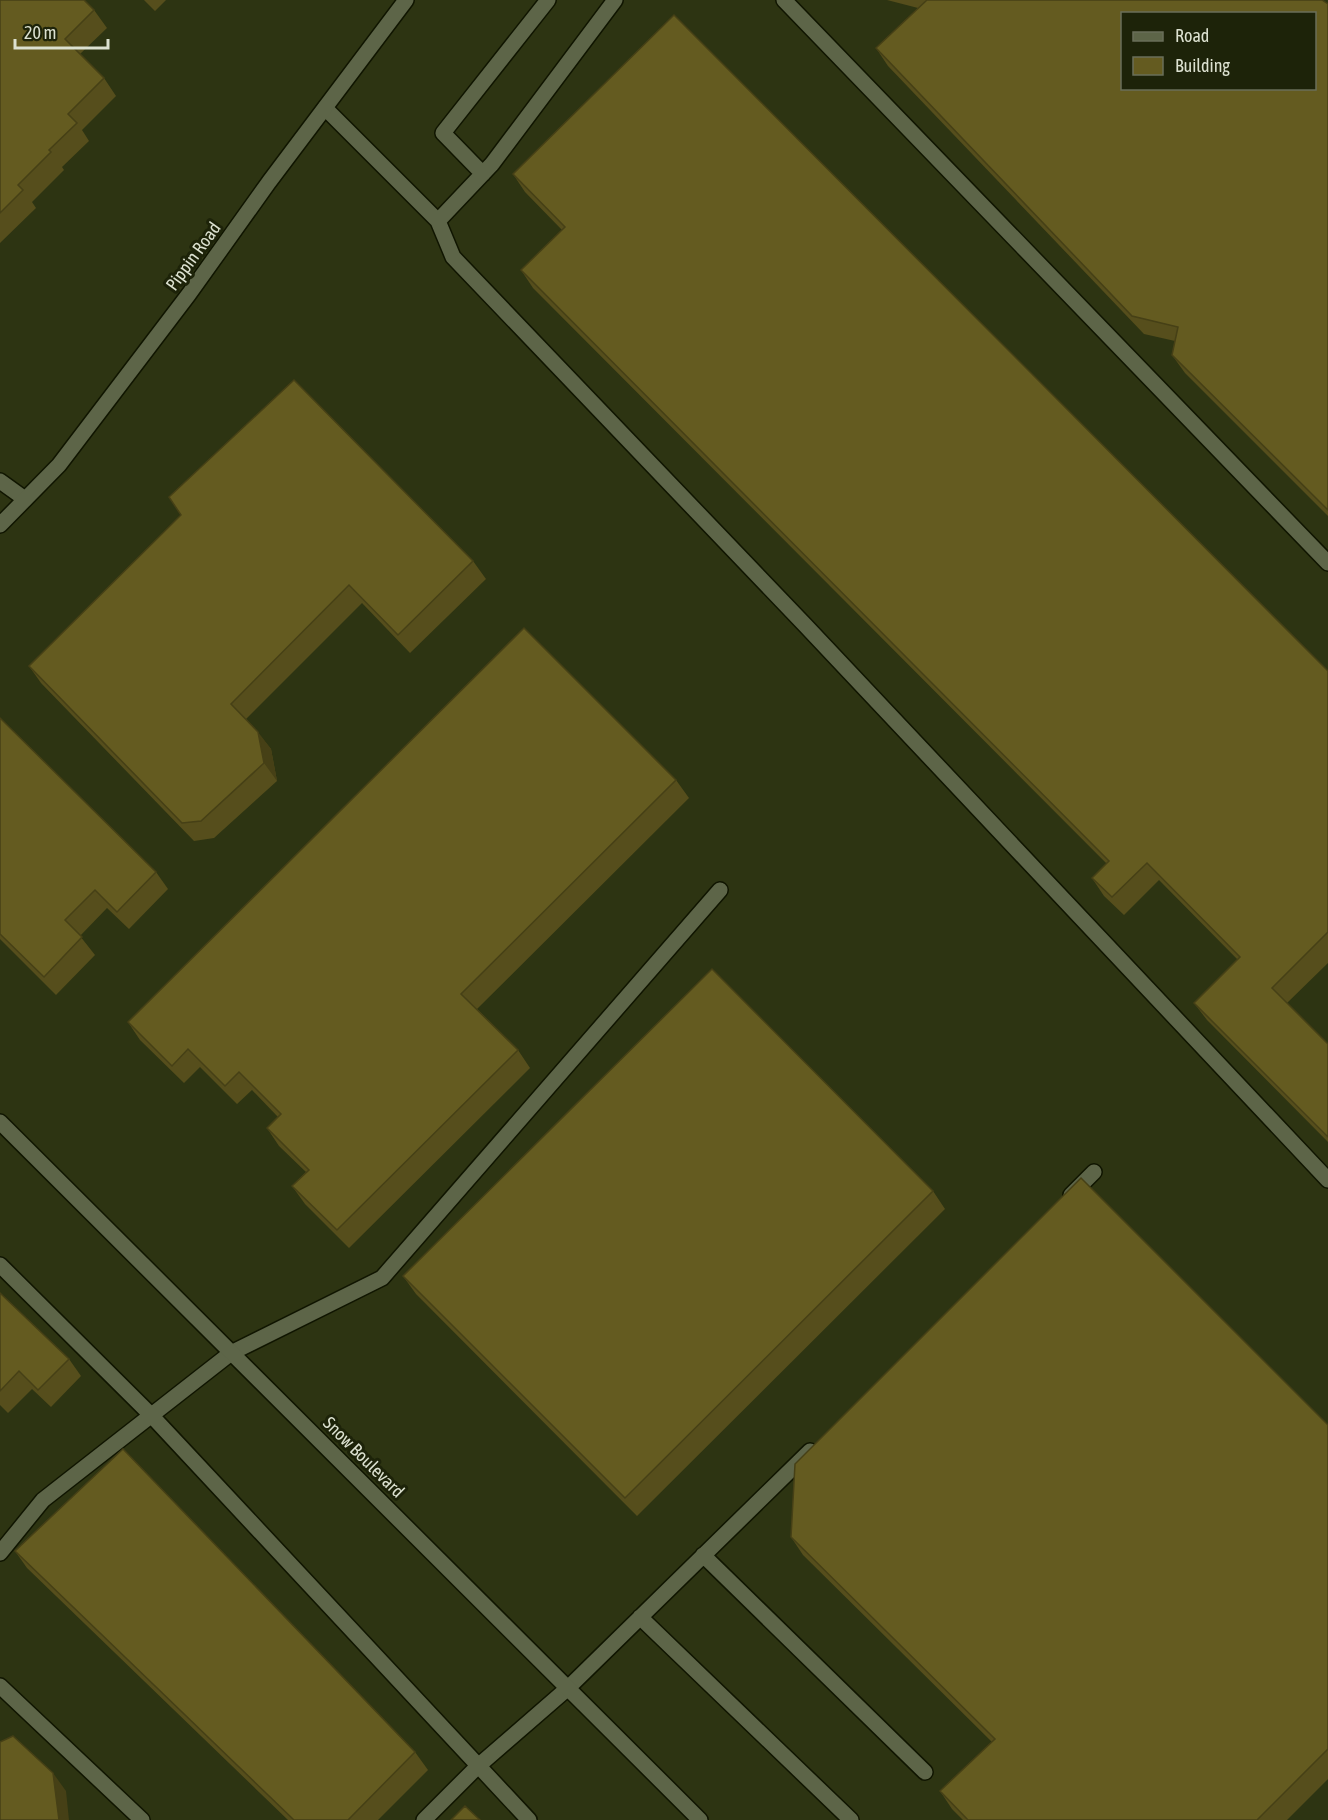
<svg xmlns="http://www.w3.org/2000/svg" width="1328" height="1820" font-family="'Asap Condensed',sans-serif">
  <rect width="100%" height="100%" fill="#272d13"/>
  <path fill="#2d3412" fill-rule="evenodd" d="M 0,0 L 1328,0 L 1328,1820 L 0,1820 ZM 1122,14 L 1314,14 L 1314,88 L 1122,88 Z"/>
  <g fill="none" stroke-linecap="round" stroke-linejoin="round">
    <defs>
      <path id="service" d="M 784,0 L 1328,563
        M 325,108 L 438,221 L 453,257 L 805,625 L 1328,1180
        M 483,174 L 443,133 L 548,0
        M 438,221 L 492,164 L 615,0
        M 0,481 L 25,499
        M 1071,1195 L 1094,1172
        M 0,1265 L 151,1415 L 529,1820
        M 0,1553 L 43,1500 L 231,1353 L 382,1278 L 720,890
        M 703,1555 L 925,1772
        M 640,1617 L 851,1820
        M 0,1686 L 142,1820
        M 424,1820 L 477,1767 L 568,1688 L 810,1451"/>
      <path id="minor" d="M 0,525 L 59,465 L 189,294 L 269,182 L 406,0
        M 0,1122 L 700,1820"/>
    </defs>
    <use href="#service" stroke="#101500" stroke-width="18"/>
    <use href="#minor" stroke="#101500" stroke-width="18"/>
    <use href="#service" stroke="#5d6548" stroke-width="15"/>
    <use href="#minor" stroke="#5d6548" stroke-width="15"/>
  </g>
  <path fill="#564e1c" d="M 0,0 L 94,10 L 107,28 L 80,54 L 104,78 L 116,96 L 82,130 L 89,141 L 62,167 L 64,170 L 32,202 L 36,208 L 0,243 Z
    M 144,0 L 166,0 L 155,11 Z
    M 887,0 L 1322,0 L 1328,4 L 1328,516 L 1185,373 L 1172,355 L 1175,341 L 1144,334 L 888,66 L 876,48 L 918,8 Z
    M 513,174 L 1328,671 L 1328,963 L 1287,1003 L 1328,1044 L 1328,1142 L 1207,1020 L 1194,1003 L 1238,960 L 1159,880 L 1124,915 L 1104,896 L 1092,878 L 1107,864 L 533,288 L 521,270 L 562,230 L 525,192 Z
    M 181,515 L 473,561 L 486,579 L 410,653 L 362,603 L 246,719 L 271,749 L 277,781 L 214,838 L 194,841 L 41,683 L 29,666 Z
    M 0,718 L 156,872 L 168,889 L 129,929 L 107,908 L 80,936 L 95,955 L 56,995 L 0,939 Z
    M 676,780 L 689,798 L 477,1009 L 518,1050 L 530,1068 L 349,1248 L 305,1204 L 292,1186 L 306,1172 L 279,1146 L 267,1128 L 278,1117 L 252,1090 L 237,1104 L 200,1067 L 184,1083 L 140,1040 L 128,1022 Z
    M 933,1191 L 945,1209 L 637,1516 L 416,1294 L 403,1276 Z
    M 0,1293 L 69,1359 L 81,1376 L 51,1407 L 32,1389 L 8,1413 L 0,1405 Z
    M 1328,1425 L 1328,1779 L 1287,1820 L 963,1820 L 952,1809 L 940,1791 L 992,1742 L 803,1555 L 791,1537 Z
    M 15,1551 L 415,1752 L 428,1770 L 378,1820 L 288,1820 L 27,1568 Z"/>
  <path fill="#464016" d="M 258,732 L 271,749 L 277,781 L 264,763 Z
    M 53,1773 L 66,1791 L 69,1820 L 59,1820 Z"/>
  <path fill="#645b20" stroke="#464016" stroke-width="1.5" fill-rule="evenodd" d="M 0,0 L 84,0 L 94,10 L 65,39 L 104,78 L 68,114 L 77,123 L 49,150 L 51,152 L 18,185 L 23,190 L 0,213 Z
    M 927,0 L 1322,0 L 1328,4 L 1328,510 L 1172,355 L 1178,327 L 1132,316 L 876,48 ZM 1122,14 L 1314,14 L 1314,88 L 1122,88 Z
    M 674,15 L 1328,671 L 1328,932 L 1272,988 L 1328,1044 L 1328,1137 L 1194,1003 L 1240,957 L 1147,863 L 1112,897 L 1092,878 L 1109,861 L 521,270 L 565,227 L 513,174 Z
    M 294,380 L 473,561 L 398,635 L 349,585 L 231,704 L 258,732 L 264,763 L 201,821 L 182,823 L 29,666 L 181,515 L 169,497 Z
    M 524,628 L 676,780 L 461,994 L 518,1050 L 337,1230 L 292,1186 L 309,1170 L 267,1128 L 281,1114 L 239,1072 L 225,1086 L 188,1049 L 172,1066 L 128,1022 Z
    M 0,718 L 156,872 L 117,912 L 95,890 L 65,920 L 82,937 L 44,977 L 0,934 Z
    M 712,969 L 933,1191 L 625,1498 L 403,1276 Z
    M 1081,1178 L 1328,1425 L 1328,1749 L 1257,1820 L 968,1820 L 940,1791 L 995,1739 L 791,1537 L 795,1464 Z
    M 0,1293 L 69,1359 L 38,1390 L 19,1371 L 0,1391 Z
    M 123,1449 L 415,1752 L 348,1820 L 294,1820 L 15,1551 Z
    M 13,1736 L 53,1773 L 59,1820 L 0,1820 L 0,1742 Z
    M 465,1806 L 480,1820 L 451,1820 Z"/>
  <g text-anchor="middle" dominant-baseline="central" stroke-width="6" stroke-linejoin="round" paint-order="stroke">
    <g font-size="18" fill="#dce1d0" stroke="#1d2309">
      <text transform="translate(193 256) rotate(-54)">Pippin Road</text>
      <text transform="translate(364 1457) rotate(45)">Snow Boulevard</text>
    </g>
  </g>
  <rect x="1121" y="12" width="195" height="78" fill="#1d2309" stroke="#696f59" stroke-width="1.5"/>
  <rect x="1133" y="32" width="30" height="9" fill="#5d6548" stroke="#696f59" stroke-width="1.5"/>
  <text x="1175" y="42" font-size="18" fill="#dce1d0">Road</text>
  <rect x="1133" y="57" width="30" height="18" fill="#645b20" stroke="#696f59" stroke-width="1.5"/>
  <text x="1175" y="72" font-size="18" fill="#dce1d0">Building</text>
  <path d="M15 39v9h93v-9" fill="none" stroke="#dce1d0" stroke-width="3"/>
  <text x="24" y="39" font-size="18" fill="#dce1d0" stroke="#1d2309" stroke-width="4.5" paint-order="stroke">20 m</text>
</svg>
